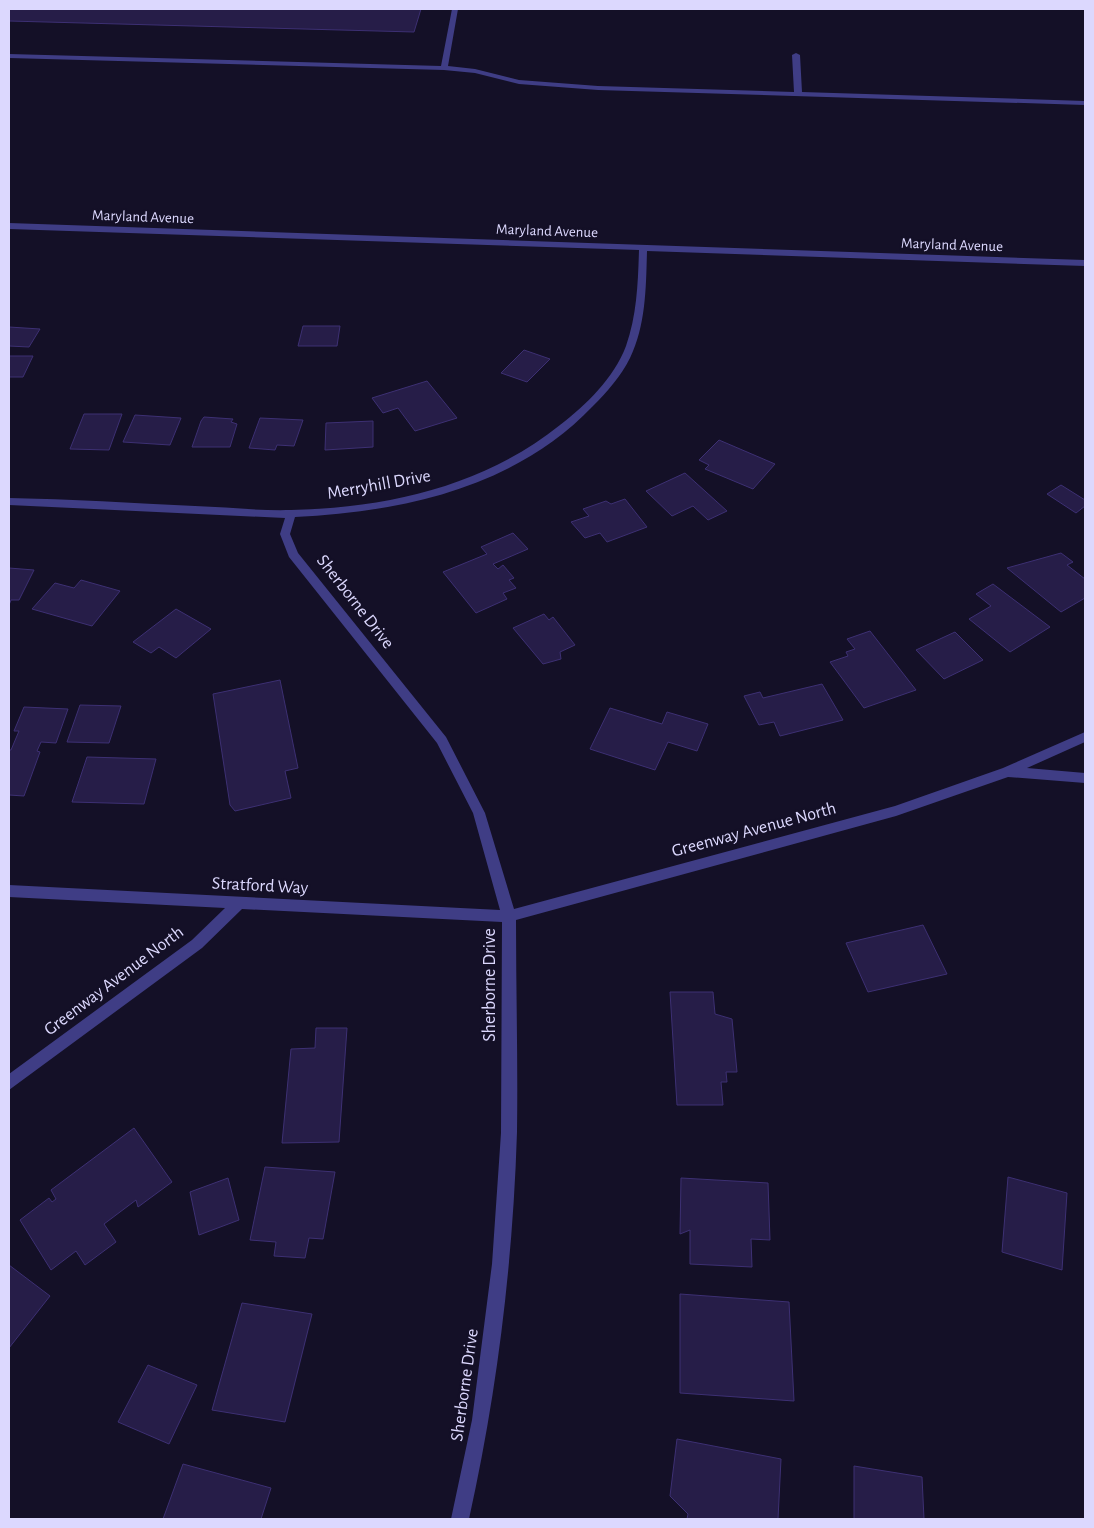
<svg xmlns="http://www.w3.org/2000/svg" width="1094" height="1528" font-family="'Alegreya Sans',sans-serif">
  <rect width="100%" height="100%" fill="#141027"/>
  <path fill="#261d48" stroke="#3d3073" d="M 9,9 L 421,9 L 414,32 L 9,21 Z
    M 303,326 L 340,326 L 337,346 L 298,346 Z
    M 9,327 L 40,329 L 29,347 L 9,346 Z
    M 524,350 L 550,359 L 527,382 L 501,373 Z
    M 9,356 L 33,356 L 23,377 L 9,377 Z
    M 427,381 L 457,418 L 415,431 L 398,408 L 383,413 L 372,398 Z
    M 84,414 L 122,414 L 109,450 L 70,449 Z
    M 135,415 L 181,418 L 170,445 L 123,442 Z
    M 204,417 L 233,419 L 231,422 L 237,424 L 230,447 L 192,447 L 201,421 Z
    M 260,418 L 303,420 L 294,446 L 277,445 L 275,450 L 249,448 Z
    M 373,421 L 373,447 L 325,450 L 326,423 Z
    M 719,440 L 775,464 L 753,489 L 705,469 L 709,465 L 699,460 Z
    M 685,473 L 727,511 L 708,520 L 693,506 L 672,516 L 646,491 Z
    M 1061,485 L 1085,500 L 1085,506 L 1076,513 L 1047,494 Z
    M 625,499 L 647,527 L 607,542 L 600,533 L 585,538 L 571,522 L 589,516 L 583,509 L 606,501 L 611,504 Z
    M 513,533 L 528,549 L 493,564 L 498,569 L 503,565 L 514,578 L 509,580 L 516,588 L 503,593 L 507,599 L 476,613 L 443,572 L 487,554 L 481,547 Z
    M 1061,553 L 1073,562 L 1067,565 L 1085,579 L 1085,598 L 1061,612 L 1007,568 Z
    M 9,568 L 34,570 L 19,600 L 11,600 L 9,605 Z
    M 81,580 L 120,591 L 92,626 L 32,609 L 55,583 L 74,588 Z
    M 993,584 L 1050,627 L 1010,652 L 969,619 L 991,606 L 976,594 Z
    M 176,609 L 211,629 L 176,658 L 159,647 L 151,653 L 133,642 Z
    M 544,614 L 549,620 L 553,617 L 575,645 L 560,652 L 561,659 L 543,664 L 513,628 Z
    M 870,631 L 916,690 L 864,708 L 830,662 L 848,656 L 846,652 L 855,649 L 847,639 Z
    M 955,632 L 983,660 L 944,679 L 916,650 Z
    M 280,680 L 298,768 L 285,771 L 291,798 L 235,811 L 230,805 L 213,694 Z
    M 822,684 L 843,720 L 780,736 L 774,722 L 759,725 L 744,696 L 760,692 L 763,698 Z
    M 80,705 L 121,706 L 109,743 L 67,742 Z
    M 24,707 L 68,709 L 56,743 L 41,742 L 37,751 L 40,752 L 24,796 L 9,795 L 9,750 L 11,750 L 19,731 L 14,731 Z
    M 610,708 L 662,724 L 667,712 L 708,724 L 697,751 L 668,742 L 655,770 L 590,749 Z
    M 87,757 L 156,759 L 144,804 L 72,802 Z
    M 923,925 L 947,974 L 868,992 L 846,943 Z
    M 670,992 L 713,992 L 715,1014 L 732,1019 L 737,1072 L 726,1072 L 727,1082 L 721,1082 L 723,1105 L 677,1105 Z
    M 316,1028 L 347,1028 L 339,1142 L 282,1143 L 291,1049 L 315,1048 Z
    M 134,1128 L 172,1182 L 138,1207 L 136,1200 L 104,1224 L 116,1242 L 85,1265 L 76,1251 L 51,1270 L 20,1220 L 49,1198 L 52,1202 L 56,1199 L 51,1190 Z
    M 265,1167 L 335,1172 L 323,1239 L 309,1238 L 305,1258 L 274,1256 L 276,1242 L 250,1240 Z
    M 1008,1177 L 1067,1193 L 1062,1270 L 1002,1252 Z
    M 228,1178 L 239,1220 L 199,1235 L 190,1192 Z
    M 681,1178 L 768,1183 L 770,1240 L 751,1239 L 752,1267 L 690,1264 L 690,1230 L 680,1234 Z
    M 9,1265 L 50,1296 L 9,1348 Z
    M 680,1294 L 789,1302 L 794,1401 L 680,1393 Z
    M 242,1303 L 312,1314 L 285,1422 L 212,1410 Z
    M 148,1365 L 197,1385 L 169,1444 L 118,1422 Z
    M 677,1439 L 781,1459 L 778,1519 L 687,1519 L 688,1514 L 670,1496 Z
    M 183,1464 L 271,1488 L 261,1519 L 163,1519 Z
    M 854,1466 L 922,1477 L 924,1519 L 854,1519 Z"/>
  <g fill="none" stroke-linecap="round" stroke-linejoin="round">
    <path fill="#3f3d85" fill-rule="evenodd" d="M 452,9 L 458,9 L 448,66 L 475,69 L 519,80 L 598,86 L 794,92 L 792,55 L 796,53 L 800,55 L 802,92 L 1085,101 L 1085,105 L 598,90 L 519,84 L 475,73 L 444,70 L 9,58 L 9,54 L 441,66 Z"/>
    <path fill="#3f3d85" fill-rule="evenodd" d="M 9,223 L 1085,260 L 1085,266 L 647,251 C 646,287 646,325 630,358 C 621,376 607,392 593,406 C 516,487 403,512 295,517 L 290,534 L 298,553 L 446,737 L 485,813 L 514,909 L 895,806 L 1003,768 L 1085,732 L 1085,742 L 1027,768 L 1085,773 L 1085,783 L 1008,777 L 896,816 L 516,920 C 516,991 518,1062 517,1132 C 513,1262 497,1393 469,1519 L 451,1519 L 472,1420 L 492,1264 L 501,1133 L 502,922 L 242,909 L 202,948 L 9,1090 L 9,1074 L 192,940 L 225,908 L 9,897 L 9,885 L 500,910 L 473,813 L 437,743 L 289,557 L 280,534 L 285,518 L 9,505 L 9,498 C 71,499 133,503 195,506 C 227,507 259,511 291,510 C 387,508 484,486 560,425 C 586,405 614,378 626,346 C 637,315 638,282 639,250 L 9,229 Z"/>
  </g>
  <g text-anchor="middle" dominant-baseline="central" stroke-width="4.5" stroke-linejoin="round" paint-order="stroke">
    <g font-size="15" fill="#dcd8fe" stroke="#141027">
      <text transform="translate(143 217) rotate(2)">Maryland Avenue</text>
      <text transform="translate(547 231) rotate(2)">Maryland Avenue</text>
      <text transform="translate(952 245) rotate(2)">Maryland Avenue</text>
    </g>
    <g font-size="18" fill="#dcd8fe" stroke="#141027">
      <text transform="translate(379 485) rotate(-10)">Merryhill Drive</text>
      <text transform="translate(355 602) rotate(52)">Sherborne Drive</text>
      <text transform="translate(754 830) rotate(-15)">Greenway Avenue North</text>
      <text transform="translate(260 886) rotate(3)">Stratford Way</text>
      <text transform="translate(114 981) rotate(-37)">Greenway Avenue North</text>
      <text transform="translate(490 985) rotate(-90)">Sherborne Drive</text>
      <text transform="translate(465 1385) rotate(-82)">Sherborne Drive</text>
    </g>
  </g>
  <rect width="1094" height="1528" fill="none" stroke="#dcd8fe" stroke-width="20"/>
</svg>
